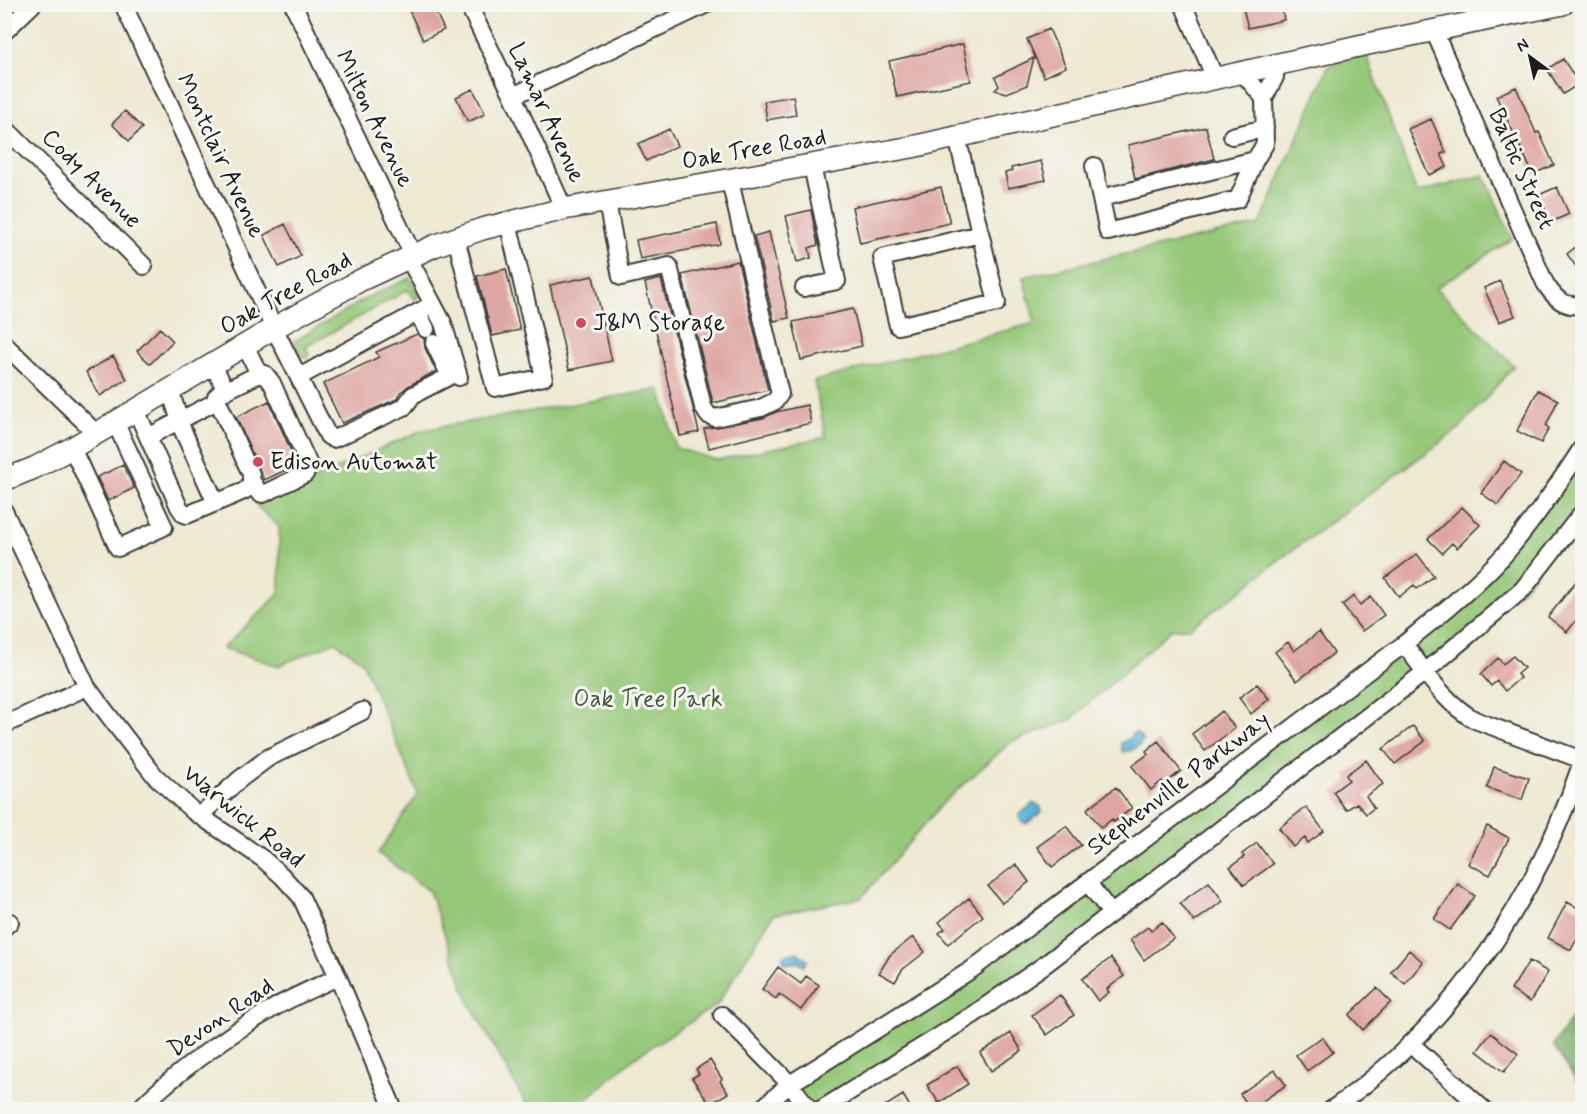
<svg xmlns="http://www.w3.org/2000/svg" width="1587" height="1114" font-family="Mynerve,sans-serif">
  <rect width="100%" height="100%" fill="#f6f6f2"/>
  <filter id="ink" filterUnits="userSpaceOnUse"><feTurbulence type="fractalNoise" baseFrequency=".0167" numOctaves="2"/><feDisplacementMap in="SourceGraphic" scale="12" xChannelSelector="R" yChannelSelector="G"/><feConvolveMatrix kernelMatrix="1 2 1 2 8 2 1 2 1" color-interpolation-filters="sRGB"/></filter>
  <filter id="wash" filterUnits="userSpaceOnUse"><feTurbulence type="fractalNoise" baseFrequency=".008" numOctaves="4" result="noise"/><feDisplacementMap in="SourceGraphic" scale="24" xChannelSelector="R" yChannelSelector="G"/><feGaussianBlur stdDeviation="1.35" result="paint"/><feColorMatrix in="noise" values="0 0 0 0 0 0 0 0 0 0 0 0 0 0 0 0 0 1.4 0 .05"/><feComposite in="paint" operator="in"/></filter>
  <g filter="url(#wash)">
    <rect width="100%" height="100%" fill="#eee9d2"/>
    <path fill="#95c878" stroke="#58724a" stroke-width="1.5" d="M 1363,45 L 1417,193 L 1484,175 L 1512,239 L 1436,288 L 1514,366 L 1459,429 L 1275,563 L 1243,589 L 1190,628 L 1172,629 L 1070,720 L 1011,742 L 944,802 L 861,898 L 773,915 L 717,1005 L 635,1057 L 575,1109 L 529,1109 L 469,1002 L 429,891 L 378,853 L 418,794 L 362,661 L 335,642 L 278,666 L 223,648 L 280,593 L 279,527 L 256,505 L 422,430 L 660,389 L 676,448 L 717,460 L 826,437 L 814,381 L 1035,323 L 1023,277 L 1260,224 L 1328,67 Z
      M 410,278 L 419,297 L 414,299 L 407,290 L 306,347 L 309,354 L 308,358 L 300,356 L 294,341 L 374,294 Z
      M 1582,448 L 1582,513 L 1523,589 L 1047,963 L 820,1109 L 760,1110 L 924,1000 L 1460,598 Z"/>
    <path fill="#78ac68" stroke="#4a6442" stroke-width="1.5" d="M 1582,1000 L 1582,1089 L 1553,1046 Z"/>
    <path fill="#58b0d5" stroke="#3a6678" stroke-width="1.5" d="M 1133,733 L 1137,733 L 1143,740 C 1139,748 1130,752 1122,752 L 1121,743 L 1129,739 Z
      M 1034,803 L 1040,806 L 1042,812 L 1026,824 L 1021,821 L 1019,815 Z
      M 797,952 L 808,960 L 804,966 L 797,962 L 786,964 L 784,963 L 783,955 Z"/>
    <g id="blocks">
      <path fill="#dea6a2" d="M 406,4 L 432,4 L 444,30 L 423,40 Z
        M 1242,4 L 1281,4 L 1284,20 L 1248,28 Z
        M 1049,29 L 1066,67 L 1044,77 L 1027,39 Z
        M 963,44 L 971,81 L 897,97 L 889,61 Z
        M 1034,58 L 1027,85 L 1007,93 L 995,90 L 999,86 L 995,77 Z
        M 1563,59 L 1579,84 L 1563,94 L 1547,69 Z
        M 1516,87 L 1536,133 L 1539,132 L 1554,165 L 1533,174 L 1496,96 Z
        M 473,89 L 485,114 L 468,122 L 456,97 Z
        M 793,96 L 796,115 L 767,120 L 764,101 Z
        M 125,111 L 142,128 L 129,141 L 112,124 Z
        M 1431,119 L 1446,152 L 1441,154 L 1447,167 L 1429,175 L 1408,129 Z
        M 1206,127 L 1214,159 L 1135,179 L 1128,145 Z
        M 669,129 L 677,146 L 646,161 L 638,144 Z
        M 1041,161 L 1046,180 L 1008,188 L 1005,173 L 1012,171 L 1011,168 Z
        M 941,187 L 950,223 L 860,243 L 852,207 Z
        M 1557,187 L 1569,214 L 1551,222 L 1539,195 Z
        M 811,210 L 818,245 L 809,248 L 811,258 L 797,262 L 786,216 Z
        M 285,224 L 301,256 L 279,267 L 264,235 Z
        M 717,224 L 720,244 L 640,259 L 636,240 Z
        M 769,232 L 789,318 L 774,321 L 754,236 Z
        M 1582,242 L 1582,275 L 1567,254 Z
        M 738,261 L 768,390 L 713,403 L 682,275 Z
        M 506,269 L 520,330 L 492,336 L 477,276 Z
        M 593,276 L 612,361 L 569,370 L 550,285 Z
        M 661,279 L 699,432 L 680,436 L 645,283 Z
        M 1500,281 L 1515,316 L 1499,322 L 1484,288 Z
        M 853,309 L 862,346 L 801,360 L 793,322 Z
        M 160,328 L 173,341 L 150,364 L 137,351 Z
        M 417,334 L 424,339 L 425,348 L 436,371 L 408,386 L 401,392 L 397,399 L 342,423 L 323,384 L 379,357 L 376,352 Z
        M 113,356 L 127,379 L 100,396 L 86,372 Z
        M 1538,390 L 1558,400 L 1546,426 L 1549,428 L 1541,443 L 1517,431 Z
        M 269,401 L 297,465 L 264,480 L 236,417 Z
        M 807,405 L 811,423 L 709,448 L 704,429 L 763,418 L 776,412 Z
        M 1504,461 L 1521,474 L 1498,505 L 1481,493 Z
        M 123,465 L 134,488 L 108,501 L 97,477 Z
        M 1462,507 L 1480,525 L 1457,548 L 1452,543 L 1442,553 L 1428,539 Z
        M 1417,554 L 1434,576 L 1417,589 L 1414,585 L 1399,597 L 1385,578 Z
        M 1582,574 L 1582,613 L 1567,632 L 1548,617 Z
        M 1354,596 L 1360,605 L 1371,597 L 1384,615 L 1362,631 L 1342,605 Z
        M 1319,632 L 1334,653 L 1297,681 L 1275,652 L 1288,642 L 1294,651 Z
        M 1513,656 L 1524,668 L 1517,674 L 1520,678 L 1505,691 L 1497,681 L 1491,686 L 1481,674 L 1498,658 L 1503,664 Z
        M 1257,684 L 1269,699 L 1251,714 L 1239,698 Z
        M 1222,711 L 1235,728 L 1205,751 L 1192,734 Z
        M 1413,726 L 1425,741 L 1395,764 L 1383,749 Z
        M 1158,741 L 1181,771 L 1164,784 L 1162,781 L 1151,790 L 1132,766 L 1148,754 L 1146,751 Z
        M 1366,760 L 1383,784 L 1366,796 L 1374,808 L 1366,814 L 1357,803 L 1346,810 L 1333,792 L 1349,780 L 1346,775 Z
        M 1494,767 L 1529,778 L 1522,800 L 1487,788 Z
        M 1116,787 L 1132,808 L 1114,822 L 1112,819 L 1101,828 L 1087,809 Z
        M 1306,807 L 1324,831 L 1308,843 L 1305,838 L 1293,847 L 1279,828 Z
        M 1066,826 L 1081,845 L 1052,867 L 1037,847 Z
        M 1487,826 L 1509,838 L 1490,875 L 1468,864 Z
        M 1257,843 L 1273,864 L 1244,885 L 1230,867 L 1244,857 L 1242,854 Z
        M 1016,864 L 1029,882 L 1002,903 L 988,886 Z
        M 1209,882 L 1223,901 L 1194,922 L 1180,903 Z
        M 1458,884 L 1475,896 L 1450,930 L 1434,919 Z
        M 969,898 L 983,916 L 948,944 L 939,933 L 945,929 L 939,922 Z
        M 1567,902 L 1582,910 L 1582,928 L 1571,950 L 1548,938 Z
        M 1162,922 L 1174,938 L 1144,960 L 1130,940 L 1148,927 L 1151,931 Z
        M 913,937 L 925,952 L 902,970 L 895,982 L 879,973 L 890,955 Z
        M 1409,950 L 1423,962 L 1405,984 L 1391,972 Z
        M 1111,958 L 1124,976 L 1107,989 L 1109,992 L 1098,1001 L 1082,979 Z
        M 1529,961 L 1548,972 L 1530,1002 L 1511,990 Z
        M 778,967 L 801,984 L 806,976 L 819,985 L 801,1010 L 779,994 L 776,999 L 762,989 Z
        M 1377,988 L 1391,1002 L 1363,1030 L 1349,1015 Z
        M 1060,995 L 1074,1015 L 1047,1035 L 1032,1015 Z
        M 1011,1033 L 1022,1051 L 991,1071 L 980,1053 Z
        M 1491,1033 L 1518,1054 L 1504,1072 L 1477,1051 Z
        M 1322,1037 L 1333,1052 L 1307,1071 L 1296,1055 Z
        M 710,1060 L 722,1079 L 720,1081 L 728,1093 L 710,1104 L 692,1078 L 699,1074 L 696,1069 Z
        M 957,1066 L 968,1084 L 939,1103 L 927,1085 Z
        M 1275,1070 L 1286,1085 L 1251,1109 L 1240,1094 Z
        M 903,1095 L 912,1110 L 879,1110 Z"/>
    </g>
  </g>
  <g filter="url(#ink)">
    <use href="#blocks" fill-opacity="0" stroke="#3c3b37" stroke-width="1.5"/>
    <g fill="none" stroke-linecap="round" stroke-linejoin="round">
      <defs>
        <path id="minor" d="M 123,4 L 274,328 L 328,436 L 333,439 L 336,438 L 404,407 L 413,395 L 448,377 L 449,374 L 434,343
          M 293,4 L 413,255
          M 468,4 L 513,96 L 564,209
          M 1183,4 L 1215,78
          M 1434,31 L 1545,283 C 1554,298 1565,309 1582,304
          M 4,32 L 33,4
          M 1242,72 L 1264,98
          M 513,96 L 707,4
          M 4,127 L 144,266
          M 1232,136 L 1265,128
          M 957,137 L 997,303 L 898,326 L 882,258 L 980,234
          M 1094,166 L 1108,232 L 1238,199 L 1255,160 L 1265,144 L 1264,98 L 1275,77 L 1276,64
          M 1101,198 L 1255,160
          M 607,202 L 621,277 L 669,266 L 703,407 L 708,415 L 715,418 L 761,408 L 775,401 L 780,394 L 730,181
          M 456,238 L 495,388 L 544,377 L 508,222
          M 408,257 L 443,323 L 459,377
          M 804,288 L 837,281 L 812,166
          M 418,312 L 426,329
          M 4,344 L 96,433
          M 245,345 L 259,374
          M 213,364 L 226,391
          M 299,377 L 433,304
          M 170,390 L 183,431 L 216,503
          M 136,410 L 179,507 L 184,514 L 187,515 L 244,491 L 251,485 L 251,474 L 216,397 L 219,394 L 259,374 L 265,374 L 272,383 L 309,465 L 305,474 L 263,494 L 259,493 L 252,481
          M 148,437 L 217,401
          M 72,448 L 118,548 L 164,527 L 115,422
          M 4,511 L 87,687 L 125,737 L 155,776 L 193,811 L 263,859 L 282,876 L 301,897 L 338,977 L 394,1110
          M 1404,644 C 1426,672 1444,703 1475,720 L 1582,760
          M 4,725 L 87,687
          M 200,815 L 240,779 L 268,758 L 363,711
          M 1088,883 L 1111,913
          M 4,927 L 10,922
          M 722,1015 L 790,1084 L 810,1110
          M 1410,1043 L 1484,1110
          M 138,1110 C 173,1075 225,1037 267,1012 C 289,998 314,988 338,977
          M 760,1110 L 790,1084 L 971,970 L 1404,644 C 1438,616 1474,588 1504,555 C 1533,522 1558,485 1582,448
          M 820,1110 L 973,1015 L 1047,963 L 1425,672 L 1523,589 L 1582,513
          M 1331,1110 C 1455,1023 1534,903 1582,762"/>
        <path id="major" d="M 4,480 L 34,468 L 72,448 L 274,328 L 361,280 L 434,246 L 482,229 L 564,209 L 912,147 L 1363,45 L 1563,4"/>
      </defs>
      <use href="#minor" stroke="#3c3b37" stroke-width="20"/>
      <use href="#major" stroke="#3c3b37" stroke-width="24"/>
      <path stroke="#3c3b37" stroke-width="2" stroke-dasharray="1.5 4.5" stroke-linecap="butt" d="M 1576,321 L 1582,331"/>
      <use href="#minor" stroke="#fff" stroke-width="16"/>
      <use href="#major" stroke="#fff" stroke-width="21"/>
    </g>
  </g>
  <g fill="#d1495b" stroke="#f6f6f2" stroke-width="2">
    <circle cx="581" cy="323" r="6"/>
    <circle cx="258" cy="462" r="6"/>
  </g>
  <g text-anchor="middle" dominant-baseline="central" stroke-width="6" stroke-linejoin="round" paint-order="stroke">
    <g font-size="24" fill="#1c1c1c" stroke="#f6f6f2">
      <text transform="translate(546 113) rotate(65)">Lamar Avenue</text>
      <text transform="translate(374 119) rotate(64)">Milton Avenue</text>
      <text transform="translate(754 150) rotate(-10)">Oak Tree Road</text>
      <text transform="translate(220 156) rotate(65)">Montclair Avenue</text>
      <text transform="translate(1521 169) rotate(66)">Baltic Street</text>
      <text transform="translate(91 179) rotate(45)">Cody Avenue</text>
      <text transform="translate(286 294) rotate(-29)">Oak Tree Road</text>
      <text transform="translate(1179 784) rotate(-37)">Stephenville Parkway</text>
      <text transform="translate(243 817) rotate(39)">Warwick Road</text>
      <text transform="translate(221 1018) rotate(-34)">Devon Road</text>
    </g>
    <g font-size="24" fill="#1c1c1c" stroke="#f6f6f2" text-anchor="start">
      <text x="593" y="323">J&amp;M Storage</text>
      <text x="270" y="462">Edison Automat</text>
    </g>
    <g font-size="24" fill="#46583c" stroke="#f6f6f2">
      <text x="648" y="699">Oak Tree Park</text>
    </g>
  </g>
  <rect width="1587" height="1114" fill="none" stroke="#f6f6f2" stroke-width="24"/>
  <g transform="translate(1530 57) rotate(327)" stroke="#f6f6f2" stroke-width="4.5" paint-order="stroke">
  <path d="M0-4.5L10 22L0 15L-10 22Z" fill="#1c1c1c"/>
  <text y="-9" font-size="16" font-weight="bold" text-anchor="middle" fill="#1c1c1c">N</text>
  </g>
</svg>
